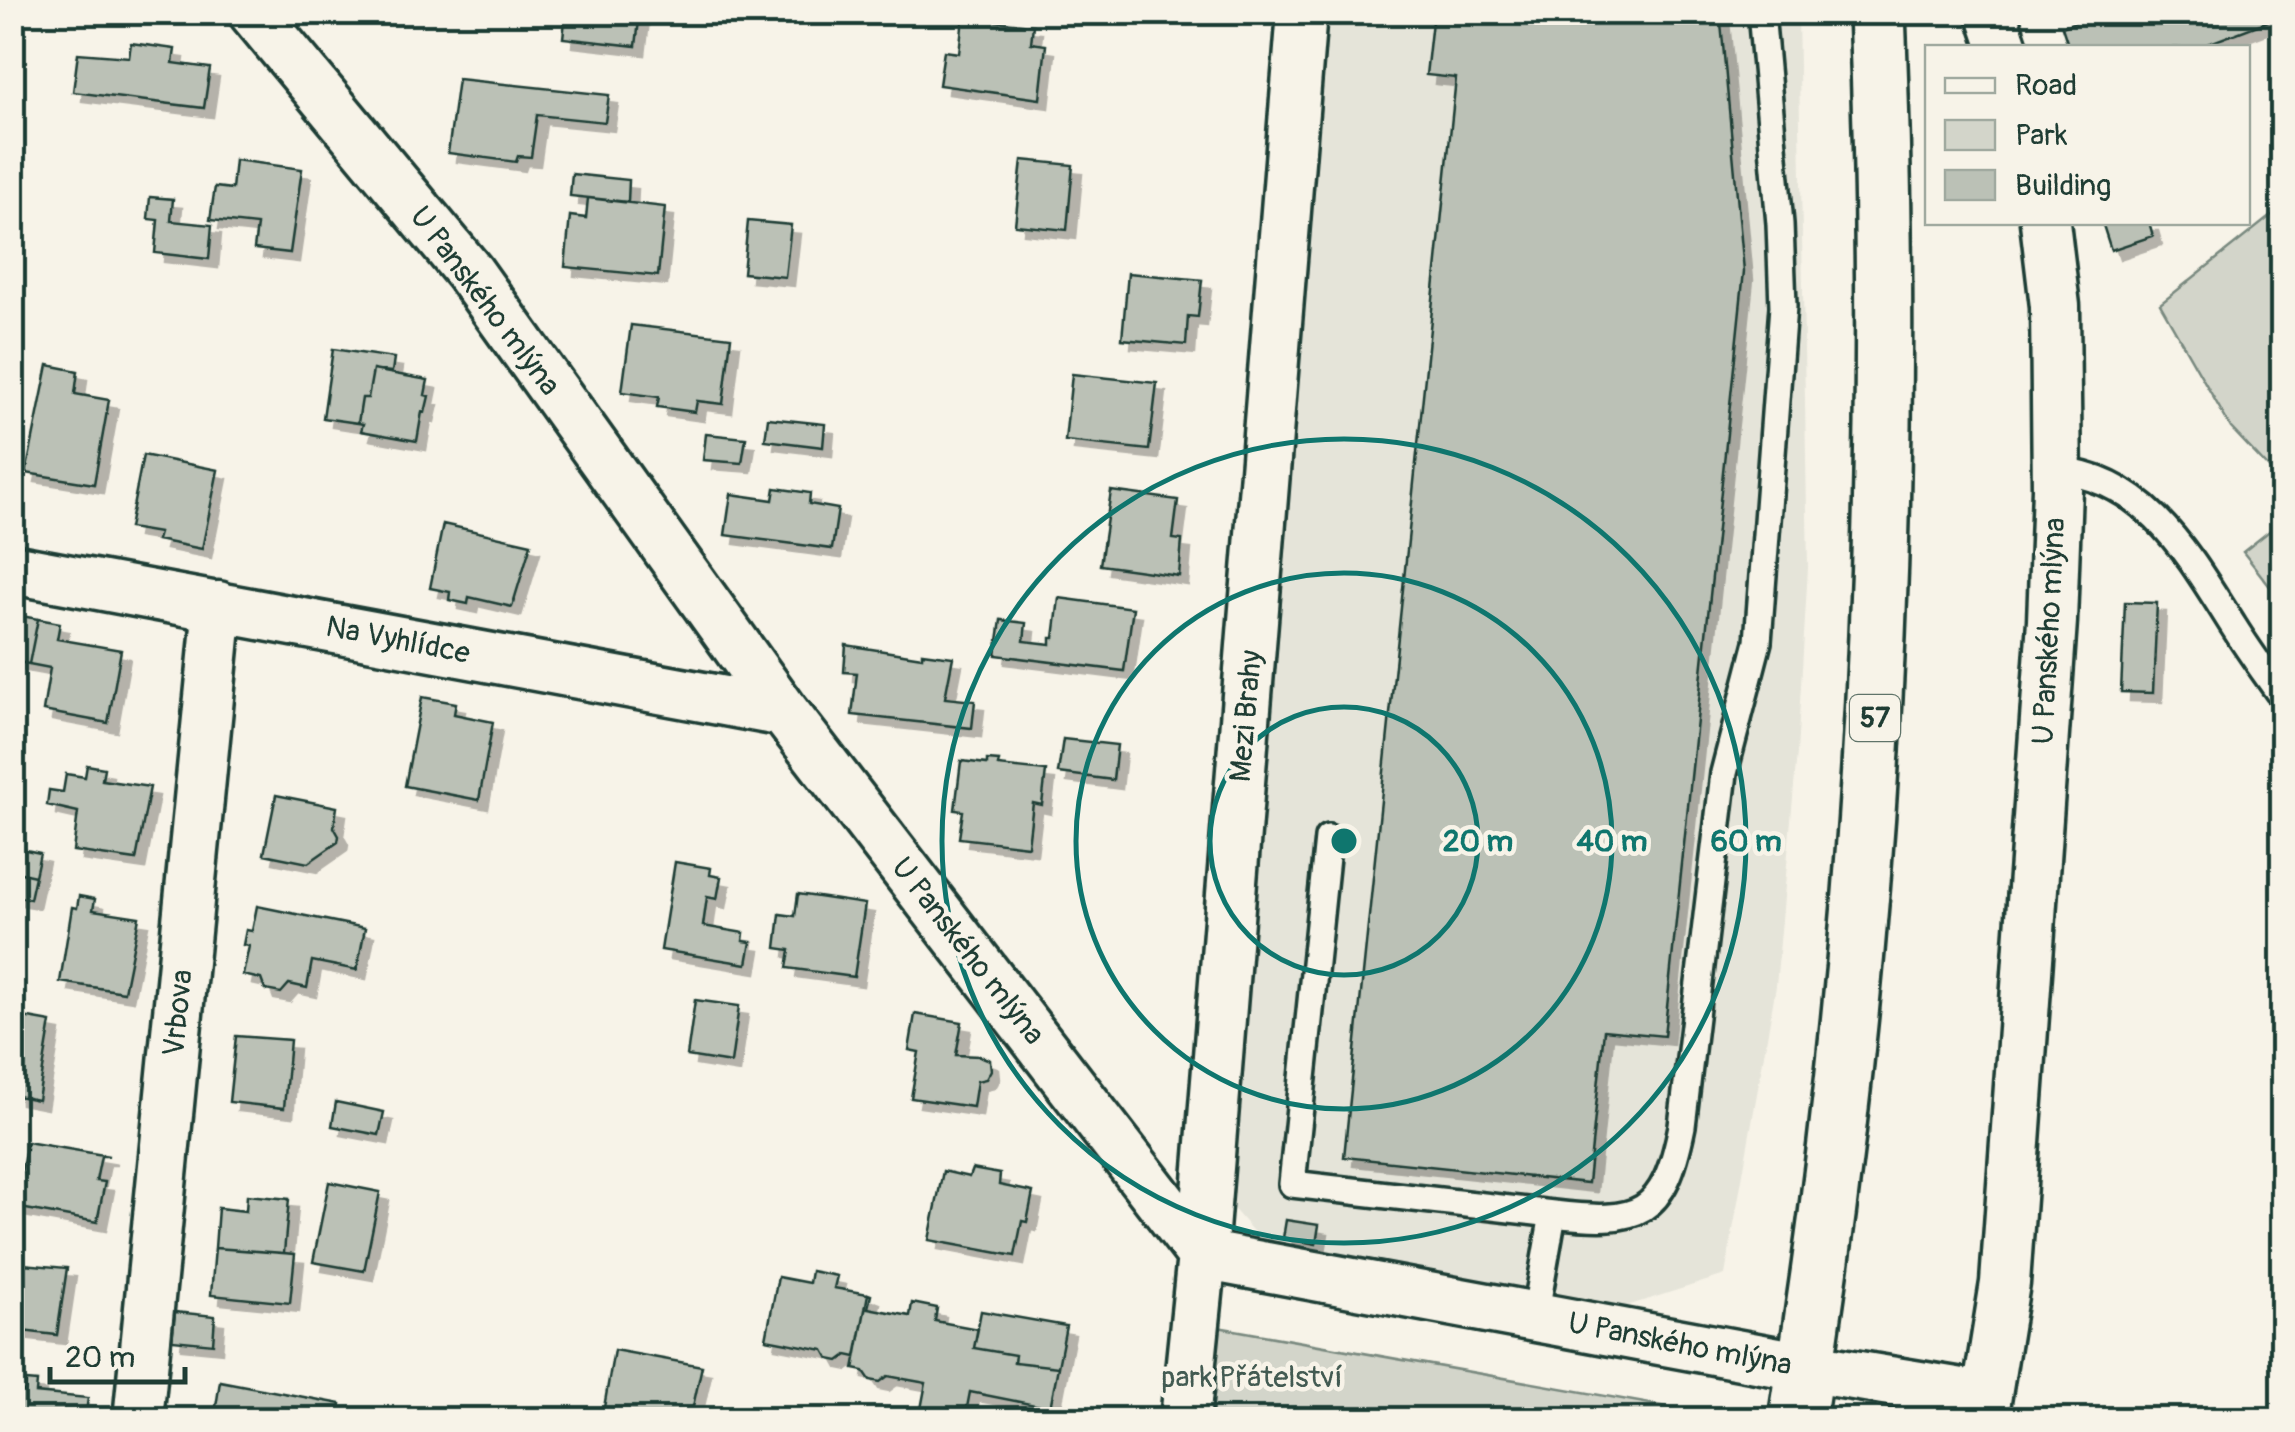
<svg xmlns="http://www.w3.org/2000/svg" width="2295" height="1432" font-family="Pangolin,sans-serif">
  <defs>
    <filter id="shadow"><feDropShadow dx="9" dy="9" stdDeviation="0" flood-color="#0004"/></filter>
  </defs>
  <rect width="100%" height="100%" fill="#f7f3e8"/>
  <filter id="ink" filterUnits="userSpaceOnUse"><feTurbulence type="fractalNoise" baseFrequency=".01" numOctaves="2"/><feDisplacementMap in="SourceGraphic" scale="20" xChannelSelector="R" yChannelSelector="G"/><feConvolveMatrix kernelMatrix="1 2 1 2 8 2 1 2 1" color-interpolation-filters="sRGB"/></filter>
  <g filter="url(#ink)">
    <path fill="#e5e4d9" d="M 1315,13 L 1798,13 L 1808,568 L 1797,753 L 1776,986 L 1725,1275 L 1605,1313 L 1266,1246 L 1223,1197 Z"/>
    <path fill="#d3d5ca" stroke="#79897f" stroke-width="2.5" d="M 2282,207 L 2282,482 L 2231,428 L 2160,304 Z
      M 2282,521 L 2282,602 L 2243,552 Z
      M 1212,1326 L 1695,1412 L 1694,1420 L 1202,1420 Z"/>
    <path fill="#bbc1b6" stroke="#1f3d34" stroke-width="2.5" filter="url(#shadow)" d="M 566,12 L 640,12 L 636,46 L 563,38 Z
      M 1433,12 L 1720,12 L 1744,271 L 1664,1036 L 1604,1030 L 1588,1183 L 1344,1157 L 1456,78 L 1426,75 Z
      M 2101,12 L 2282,12 L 2282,16 L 2197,48 L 2069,48 L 2062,27 Z
      M 963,18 L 1033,25 L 1031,43 L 1046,45 L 1040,99 L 939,85 L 944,51 L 959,53 Z
      M 131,43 L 175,49 L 173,63 L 210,68 L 204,108 L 73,92 L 78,53 L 129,57 Z
      M 458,79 L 609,95 L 605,122 L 537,115 L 531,157 L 518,156 L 516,162 L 448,153 Z
      M 235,160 L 302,169 L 290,253 L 254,249 L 257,225 L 210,220 L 215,187 L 232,189 Z
      M 1022,160 L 1073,165 L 1067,230 L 1015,225 Z
      M 572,174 L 629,180 L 628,202 L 570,196 Z
      M 150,197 L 173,199 L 171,221 L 212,225 L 209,259 L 155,253 L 158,220 L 148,219 Z
      M 588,198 L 665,207 L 658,276 L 565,267 L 570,216 L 586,218 Z
      M 748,221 L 791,225 L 785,277 L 743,273 Z
      M 2102,222 L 2149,222 L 2153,236 L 2111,250 Z
      M 1128,273 L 1202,280 L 1198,317 L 1188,316 L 1186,345 L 1122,339 Z
      M 631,325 L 731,337 L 723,404 L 697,401 L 695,412 L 657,407 L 659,397 L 622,392 Z
      M 333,349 L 394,358 L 392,372 L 373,370 L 368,398 L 362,398 L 358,423 L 323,418 Z
      M 48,365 L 78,371 L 75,394 L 109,400 L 94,484 L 26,473 Z
      M 373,370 L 428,380 L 425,395 L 429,396 L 425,413 L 422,412 L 417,441 L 361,431 L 363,424 L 358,423 L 362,398 L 368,398 Z
      M 1072,374 L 1157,383 L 1149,450 L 1065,441 Z
      M 768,418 L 825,424 L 823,447 L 765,440 Z
      M 706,434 L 746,438 L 742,463 L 703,460 Z
      M 143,455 L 218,470 L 202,549 L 157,540 L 159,533 L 129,528 Z
      M 775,488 L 810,493 L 809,504 L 838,509 L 832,549 L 725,535 L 731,494 L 773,500 Z
      M 1111,491 L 1178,500 L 1173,539 L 1182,540 L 1179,576 L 1100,565 Z
      M 443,524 L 531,544 L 512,607 L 469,597 L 468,604 L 449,600 L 450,592 L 430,588 Z
      M 1059,598 L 1133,608 L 1124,671 L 996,655 L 1001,620 L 1026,623 L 1024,641 L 1051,644 L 1051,638 L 1054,638 Z
      M 2125,602 L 2157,603 L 2153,693 L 2121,692 Z
      M 16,615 L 38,619 L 29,664 L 12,661 Z
      M 38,619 L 60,623 L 57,639 L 121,650 L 108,723 L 43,711 L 50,668 L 29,664 Z
      M 846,645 L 922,657 L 922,653 L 953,657 L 945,698 L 975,701 L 972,728 L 852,715 L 857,673 L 844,672 Z
      M 422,697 L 456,703 L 454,714 L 493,722 L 479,800 L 405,786 Z
      M 1063,739 L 1117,745 L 1113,780 L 1058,773 Z
      M 987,760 L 999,761 L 998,766 L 1046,771 L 1042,805 L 1033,803 L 1028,846 L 959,838 L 963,811 L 955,810 L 961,761 L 987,764 Z
      M 87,765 L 104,768 L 102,780 L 150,787 L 136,860 L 73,851 L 78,812 L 47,805 L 49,790 L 63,792 L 66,774 L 85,777 Z
      M 276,795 L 337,807 L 334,827 L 339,836 L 338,842 L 308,863 L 264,854 Z
      M 12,847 L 40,853 L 35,876 L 12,871 Z
      M 675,862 L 711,868 L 710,875 L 721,877 L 717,899 L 707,897 L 703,926 L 744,933 L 743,941 L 751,942 L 747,964 L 661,950 Z
      M 12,871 L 35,876 L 30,899 L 12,896 Z
      M 798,894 L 865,904 L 854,977 L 787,968 L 790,950 L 776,948 L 780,914 L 795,916 Z
      M 79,896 L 95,899 L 93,910 L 139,917 L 124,992 L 60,982 L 72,907 L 77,908 Z
      M 257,906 L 365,928 L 357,970 L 312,961 L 307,988 L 289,984 L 281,993 L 265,990 L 261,979 L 243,975 L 249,946 L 243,945 L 246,930 L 252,931 Z
      M 695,1000 L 739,1006 L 731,1063 L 687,1056 Z
      M 915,1014 L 962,1022 L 956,1055 L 980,1056 L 990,1060 L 991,1070 L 986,1079 L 977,1081 L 973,1107 L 911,1098 L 919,1052 L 909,1050 Z
      M 12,1015 L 51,1022 L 38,1100 L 12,1095 Z
      M 236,1036 L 290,1040 L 284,1108 L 229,1102 Z
      M 336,1102 L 384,1112 L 379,1135 L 332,1126 Z
      M 27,1142 L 109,1156 L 101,1156 L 96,1181 L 105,1182 L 97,1222 L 15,1207 Z
      M 972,1169 L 1000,1174 L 999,1185 L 1033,1192 L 1027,1222 L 1022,1221 L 1015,1256 L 929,1240 L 943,1171 L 969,1177 Z
      M 329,1182 L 380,1192 L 364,1271 L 313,1262 Z
      M 247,1195 L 289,1199 L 284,1253 L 215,1248 L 218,1208 L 246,1211 Z
      M 1286,1220 L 1319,1225 L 1316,1244 L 1283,1238 Z
      M 215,1248 L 295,1254 L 290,1303 L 211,1295 Z
      M 12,1263 L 67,1268 L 57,1335 L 12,1330 Z
      M 811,1271 L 837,1276 L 834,1288 L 868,1294 L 856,1357 L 847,1355 L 839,1361 L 829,1359 L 824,1350 L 766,1339 L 778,1277 L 809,1283 Z
      M 868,1294 L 871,1295 L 868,1308 L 910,1316 L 912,1303 L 937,1308 L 935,1321 L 978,1329 L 974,1348 L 1015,1355 L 1014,1362 L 1058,1367 L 1050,1408 L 970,1392 L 965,1418 L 921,1409 L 926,1383 L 888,1376 L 880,1382 L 870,1380 L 864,1371 L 854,1369 Z
      M 981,1311 L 1066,1326 L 1058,1367 L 1014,1362 L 1015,1355 L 974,1348 Z
      M 175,1312 L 215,1316 L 213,1344 L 172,1340 Z
      M 614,1350 L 702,1366 L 690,1420 L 602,1419 Z
      M 26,1381 L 37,1382 L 36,1393 L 88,1398 L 85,1420 L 15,1420 L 18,1391 L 25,1392 Z
      M 220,1381 L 341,1404 L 338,1420 L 214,1420 Z"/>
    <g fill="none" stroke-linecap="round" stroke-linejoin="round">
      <defs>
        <path id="lane" d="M 2057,471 C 2148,478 2190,558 2234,627 C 2249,651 2266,674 2282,697
          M 1328,838 L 1292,1184 L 1553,1214 L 1535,1317
          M 1553,1214 C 1639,1224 1664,1217 1682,1126 L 1724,773 L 1758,642 L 1783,306 L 1780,224 L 1761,12"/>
        <path id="street" d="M 253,12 L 469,272 L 784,712 L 1202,1255 L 1805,1367 L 1986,1397
          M 1991,12 L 2003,48
          M 12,569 L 784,712
          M 138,1420 L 218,606
          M 1185,1420 L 1202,1255 L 1302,12
          M 1983,1420 L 2005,1283 L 2052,621 L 2057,489 L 2055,306 L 2045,222"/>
        <path id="primary" d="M 1797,1420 C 1873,953 1897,484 1877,12"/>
      </defs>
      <use href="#lane" stroke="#1f3d34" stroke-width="32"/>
      <use href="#street" stroke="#1f3d34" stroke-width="55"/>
      <use href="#primary" stroke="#1f3d34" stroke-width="62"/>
      <use href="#lane" stroke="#f7f3e8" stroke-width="25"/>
      <use href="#street" stroke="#f7f3e8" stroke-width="48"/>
      <use href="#primary" stroke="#f7f3e8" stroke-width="55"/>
    </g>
  </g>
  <g fill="none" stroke="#0f766e" stroke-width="5">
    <circle cx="1344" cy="841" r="134"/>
    <circle cx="1344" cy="841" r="268"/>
    <circle cx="1344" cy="841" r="402"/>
  </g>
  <g text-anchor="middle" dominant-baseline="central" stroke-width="9" stroke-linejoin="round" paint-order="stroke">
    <rect fill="#f7f3e8" stroke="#60746a" stroke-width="2.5" x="1850" y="695" width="50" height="46" rx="8"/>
    <g font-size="28" font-weight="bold" fill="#1f3d34">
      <text x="1875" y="718">57</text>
    </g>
    <g font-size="30" fill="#1f3d34" stroke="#f7f3e8">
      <text transform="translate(485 301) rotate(53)">U Panského mlýna</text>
      <text transform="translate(2049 631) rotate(-87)">U Panského mlýna</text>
      <text transform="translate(398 640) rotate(11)">Na Vyhlídce</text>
      <text transform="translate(1246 716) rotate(-85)">Mezi Brahy</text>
      <text transform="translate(968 951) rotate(52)">U Panského mlýna</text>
      <text transform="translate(178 1013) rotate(-84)">Vrbova</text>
      <text transform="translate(1680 1344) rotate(11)">U Panského mlýna</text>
    </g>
    <g font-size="30" fill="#435b52" stroke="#f7f3e8">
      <text x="1252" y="1377">park Přátelství</text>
    </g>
  </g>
  <circle cx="1344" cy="841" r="15" fill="#0f766e" stroke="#f7f3e8" stroke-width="5"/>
  <g font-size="30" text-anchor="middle" font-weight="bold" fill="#0f766e" stroke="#f7f3e8" stroke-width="9" stroke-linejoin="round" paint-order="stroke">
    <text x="1478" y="851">20 m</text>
    <text x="1612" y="851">40 m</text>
    <text x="1746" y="851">60 m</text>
  </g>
  <rect width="2295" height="1432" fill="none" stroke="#f7f3e8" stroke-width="50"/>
  <rect x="25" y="25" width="2245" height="1382" fill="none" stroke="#1f3d34" stroke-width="4" filter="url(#ink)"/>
  <rect x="1925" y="45" width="325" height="180" fill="#f7f3e8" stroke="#a1aaa0" stroke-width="2.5"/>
  <rect x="1945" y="78" width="50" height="15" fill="#f7f3e8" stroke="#a1aaa0" stroke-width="2.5"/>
  <text x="2015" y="95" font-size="30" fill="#1f3d34">Road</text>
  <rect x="1945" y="120" width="50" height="30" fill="#d3d5ca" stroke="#a1aaa0" stroke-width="2.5"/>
  <text x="2015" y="145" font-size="30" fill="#1f3d34">Park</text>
  <rect x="1945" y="170" width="50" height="30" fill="#bbc1b6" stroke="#a1aaa0" stroke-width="2.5"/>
  <text x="2015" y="195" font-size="30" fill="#1f3d34">Building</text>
  <path d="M50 1367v15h135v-15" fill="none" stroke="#1f3d34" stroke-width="5"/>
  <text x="65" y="1367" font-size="30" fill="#1f3d34" stroke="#f7f3e8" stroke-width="8" paint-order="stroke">20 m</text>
</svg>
